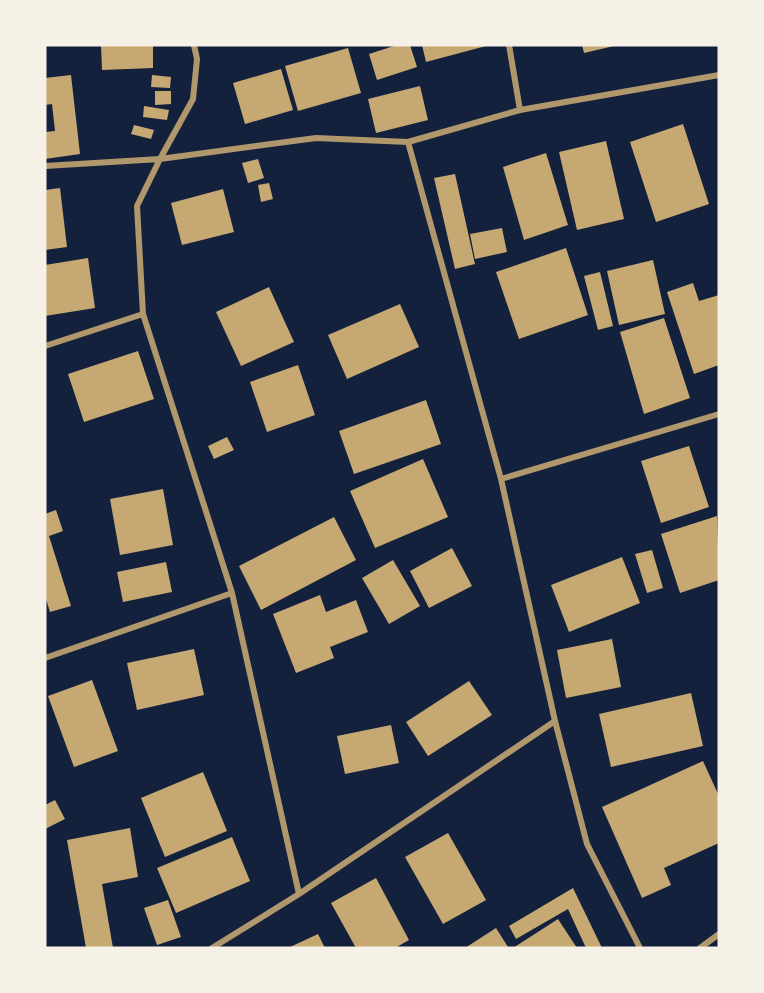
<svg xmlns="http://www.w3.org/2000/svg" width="764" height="993" font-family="'PT Serif',serif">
  <rect width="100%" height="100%" fill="#14213d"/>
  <path fill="#c6a872" d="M 101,45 L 153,45 L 153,68 L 102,70 Z
    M 397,45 L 410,45 L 417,67 L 377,80 L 369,54 Z
    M 422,45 L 486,45 L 486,46 L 426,62 Z
    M 582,45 L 614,45 L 614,46 L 584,53 Z
    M 348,48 L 361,93 L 298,111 L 285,66 Z
    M 281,69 L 293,110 L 245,124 L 233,83 Z
    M 71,75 L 80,154 L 45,159 L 45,132 L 55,131 L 52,104 L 45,105 L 45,78 Z
    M 152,75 L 171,77 L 170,88 L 151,87 Z
    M 420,86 L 428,120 L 376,133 L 368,99 Z
    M 155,91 L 171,91 L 171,104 L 155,105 Z
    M 144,106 L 169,110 L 167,120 L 143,117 Z
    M 683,124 L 709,204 L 656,222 L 630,142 Z
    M 134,125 L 154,130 L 151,139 L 131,134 Z
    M 606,141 L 624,219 L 577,230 L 559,152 Z
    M 546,153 L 568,225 L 524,240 L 503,167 Z
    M 258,159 L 264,178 L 248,183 L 242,163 Z
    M 455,174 L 475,264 L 455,269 L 434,178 Z
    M 269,183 L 273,199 L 261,202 L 258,185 Z
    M 60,188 L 67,247 L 45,250 L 45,190 Z
    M 223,189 L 234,232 L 182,245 L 171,203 Z
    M 502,228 L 507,252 L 475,259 L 470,234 Z
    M 566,248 L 588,315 L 519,339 L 496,272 Z
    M 88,258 L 95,308 L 45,316 L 45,265 Z
    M 653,260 L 665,314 L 619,325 L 607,271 Z
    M 600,272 L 613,326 L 598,330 L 584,276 Z
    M 693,283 L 699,301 L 719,295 L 719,365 L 694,374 L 667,292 Z
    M 269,287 L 294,342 L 241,366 L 216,312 Z
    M 400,304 L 419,347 L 347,379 L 328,335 Z
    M 664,318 L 690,398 L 644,414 L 620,332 Z
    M 138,351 L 154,399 L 84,422 L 68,374 Z
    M 298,365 L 315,415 L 267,432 L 250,382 Z
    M 426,400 L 441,444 L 354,474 L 339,431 Z
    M 227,437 L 234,450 L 214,459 L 208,446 Z
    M 689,446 L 709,507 L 661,523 L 641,461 Z
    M 423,459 L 448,517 L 375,548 L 350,491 Z
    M 163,489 L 173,545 L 120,555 L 110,499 Z
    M 56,510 L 63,531 L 49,536 L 71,606 L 50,612 L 45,596 L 45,514 Z
    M 717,516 L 719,580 L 680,593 L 661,534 Z
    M 334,517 L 356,560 L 261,610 L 239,566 Z
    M 452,548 L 472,586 L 429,608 L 410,571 Z
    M 652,550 L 663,588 L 647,593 L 635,554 Z
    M 622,557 L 640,603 L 569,632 L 551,585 Z
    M 393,560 L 420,606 L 389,624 L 362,578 Z
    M 166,562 L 172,592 L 123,602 L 117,572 Z
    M 320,595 L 326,612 L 356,600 L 368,632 L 330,647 L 334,658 L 296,673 L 273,614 Z
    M 612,639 L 621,687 L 566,698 L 557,650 Z
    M 194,649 L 204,695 L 137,710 L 127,663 Z
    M 92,680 L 118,751 L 74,767 L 48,696 Z
    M 469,681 L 492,715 L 428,756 L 406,722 Z
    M 691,693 L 703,746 L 611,767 L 599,714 Z
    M 391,725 L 399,763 L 345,774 L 337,736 Z
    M 703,761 L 719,796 L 719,843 L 664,868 L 671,885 L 642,898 L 602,807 Z
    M 203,772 L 227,831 L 165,857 L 141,798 Z
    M 55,800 L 65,819 L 45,829 L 45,805 Z
    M 130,828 L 138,877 L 102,884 L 113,948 L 86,948 L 67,840 Z
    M 448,833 L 486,900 L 443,924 L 405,857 Z
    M 232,837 L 250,881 L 176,913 L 157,868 Z
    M 376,878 L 409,940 L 395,948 L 356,948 L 331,903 Z
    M 573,888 L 602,948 L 586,948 L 568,909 L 516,939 L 509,926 Z
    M 168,900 L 181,937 L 157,945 L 144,908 Z
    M 558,919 L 577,948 L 513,948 Z
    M 496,928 L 508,947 L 465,948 Z
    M 318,934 L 325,948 L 288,948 Z"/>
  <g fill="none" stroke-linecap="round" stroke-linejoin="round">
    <path stroke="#b1986c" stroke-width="6" d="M 194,45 L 197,59 L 193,99 L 160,159 L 137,206 L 143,314 L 232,593 L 299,894 L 212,948
      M 509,45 L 520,110
      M 408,142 L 501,479 L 555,721 L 587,844 L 640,948
      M 45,166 L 160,159 L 316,138 L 408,142 L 520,110 L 719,75
      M 45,346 L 143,314
      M 501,479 L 719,414
      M 45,658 L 232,593
      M 299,894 L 555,721
      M 700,948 L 719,934"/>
  </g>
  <rect width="764" height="993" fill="none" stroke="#f6f1e7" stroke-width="93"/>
</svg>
